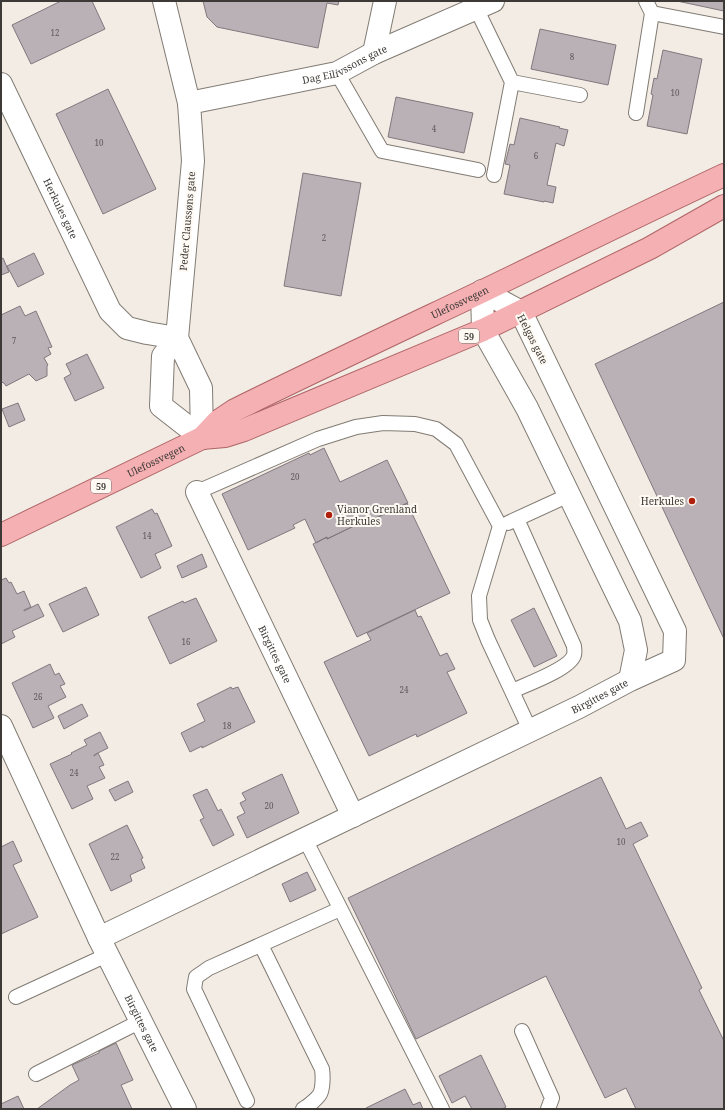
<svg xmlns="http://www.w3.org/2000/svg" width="725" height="1110" font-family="'Noto Serif',serif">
  <rect width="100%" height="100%" fill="#f2ece4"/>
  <path fill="#bab1b7" stroke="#80787e" d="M 61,1 L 92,1 L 105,29 L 31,64 L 12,25 Z
    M 203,1 L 339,1 L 338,5 L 327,3 L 318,48 L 217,27 L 207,17 Z
    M 677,1 L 724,1 L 724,11 Z
    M 540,29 L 616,45 L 608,85 L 531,69 Z
    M 663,50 L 702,59 L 687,134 L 647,126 L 653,95 L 651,94 L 654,78 L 657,79 Z
    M 108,89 L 156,189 L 103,214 L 56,114 Z
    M 396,97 L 473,113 L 464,153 L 388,137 Z
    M 520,118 L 560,127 L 559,128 L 568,130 L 564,146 L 556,143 L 547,185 L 556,187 L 553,203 L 544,201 L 544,202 L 504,194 L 510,165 L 505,164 L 510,144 L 514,145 Z
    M 303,173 L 361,183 L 341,296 L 284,286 Z
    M 34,253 L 44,274 L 18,287 L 7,266 Z
    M 3,258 L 9,272 L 1,275 L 1,259 Z
    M 724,302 L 724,639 L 595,364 Z
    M 20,306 L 25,316 L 36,311 L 52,347 L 48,348 L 51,354 L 44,358 L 48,365 L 47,366 L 47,376 L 36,381 L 29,374 L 6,386 L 4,383 L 1,382 L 1,315 Z
    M 87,354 L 104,388 L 75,401 L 64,378 L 71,374 L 66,364 Z
    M 18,403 L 25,420 L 9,427 L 2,409 Z
    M 324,448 L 340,482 L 387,460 L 408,503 L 361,525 L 360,523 L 327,539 L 327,537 L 316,543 L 305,519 L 293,525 L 295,528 L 248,550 L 222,494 L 309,453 L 310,455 Z
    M 407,503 L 450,593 L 357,637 L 313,544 L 327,537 L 327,539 L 360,523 L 361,525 Z
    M 152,509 L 155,514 L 157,513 L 172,546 L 155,554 L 161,568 L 141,578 L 116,527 Z
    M 202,554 L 207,567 L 182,578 L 177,566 Z
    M 6,578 L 9,583 L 11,582 L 17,594 L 24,591 L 31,607 L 24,610 L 24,611 L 38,604 L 44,616 L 12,631 L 15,637 L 1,644 L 1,580 Z
    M 86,587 L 99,615 L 63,632 L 49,604 Z
    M 196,598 L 217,641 L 170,664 L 148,617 L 183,601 L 184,603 Z
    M 534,608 L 557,656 L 534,667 L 511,620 Z
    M 415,610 L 418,617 L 421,616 L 440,656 L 447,653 L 455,669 L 447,672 L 467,713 L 417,737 L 416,734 L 369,756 L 324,662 L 371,640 L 367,633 Z
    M 50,664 L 55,675 L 59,673 L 65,684 L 60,686 L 66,697 L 48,706 L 54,718 L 33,728 L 12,683 Z
    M 231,687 L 232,689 L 238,687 L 255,722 L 202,748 L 202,746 L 190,752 L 181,733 L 205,721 L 197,704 Z
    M 82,704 L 88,716 L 64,729 L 58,716 Z
    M 100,732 L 108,748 L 94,755 L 94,756 L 98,753 L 104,765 L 99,767 L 105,778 L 87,786 L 93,799 L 72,809 L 50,764 L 72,754 L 71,753 L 87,745 L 84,740 Z
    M 282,774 L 299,813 L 247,838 L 237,817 L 245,813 L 240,803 L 246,800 L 242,793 Z
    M 601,777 L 626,829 L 641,822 L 648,836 L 633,844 L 702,988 L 699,990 L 724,1041 L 724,1109 L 636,1109 L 626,1088 L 605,1098 L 546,976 L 416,1039 L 348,898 Z
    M 128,781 L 133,792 L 115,801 L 109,790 Z
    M 207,789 L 218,811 L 221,809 L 234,835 L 213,846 L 200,820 L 204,818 L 193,795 Z
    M 127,825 L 143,858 L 141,859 L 145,868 L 130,875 L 132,881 L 111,891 L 89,844 Z
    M 13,841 L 22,861 L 13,865 L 38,917 L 1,934 L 1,847 Z
    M 307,872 L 316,890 L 290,902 L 282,884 Z
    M 116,1043 L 133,1080 L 121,1085 L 132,1109 L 37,1109 L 70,1085 L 79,1080 L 72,1065 L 99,1053 L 99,1051 Z
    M 481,1055 L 506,1107 L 502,1109 L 472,1109 L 465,1096 L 452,1103 L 439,1076 Z
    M 405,1089 L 413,1105 L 420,1102 L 423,1109 L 367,1109 L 366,1108 Z
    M 18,1096 L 24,1109 L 1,1109 L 1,1104 Z"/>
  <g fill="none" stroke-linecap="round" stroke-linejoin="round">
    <defs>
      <path id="service" d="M 476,8 L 512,82 L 494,175
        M 652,13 L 724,27
        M 337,73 L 382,151 L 478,170
        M 512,82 L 580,95
        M 636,113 L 652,13 L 646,1
        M 197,492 L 318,439 L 356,427 L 383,423 L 415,424 L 436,429 L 456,444 L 500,526 L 479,596 L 480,620 L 488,640 L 530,730
        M 508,523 L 569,495
        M 512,691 C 525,685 570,669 574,655 C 575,653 574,648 574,646 L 517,519
        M 305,839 L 442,1109
        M 261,945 L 322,1069 C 323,1076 323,1088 320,1094 C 317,1099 307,1107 303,1109
        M 16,997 L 107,955
        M 522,1031 L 552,1098 L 548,1109
        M 36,1074 L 141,1021
        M 247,1101 L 194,989 L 196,977 L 209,968 L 340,909"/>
      <g id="minor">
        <path d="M 164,1 L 189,103 L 193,161 L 177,338 L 201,388 L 202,438"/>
        <path d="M 374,53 L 385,1"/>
        <path id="s1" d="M 1,84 L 110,311 L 127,328 L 147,333 L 177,338"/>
        <path id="s2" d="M 189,103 L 337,73 L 374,53 L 493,1"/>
        <path d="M 177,338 L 163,356 L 161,406 L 202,438"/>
        <path id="s3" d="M 197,492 L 353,816"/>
        <path id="s4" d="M 1,726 L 99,938 L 185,1109"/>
        <path id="s5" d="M 99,938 L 579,707 L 630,680 L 674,660 L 675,631 L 521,312 L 482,291 L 483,330 L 527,408 L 630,621 L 636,650 L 630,680"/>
      </g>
      <g id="primary">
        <path d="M 202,438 L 225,436 L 244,430 L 483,330 L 650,248 L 724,206"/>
        <path id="s6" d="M 1,535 L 202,438 L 217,422 L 235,410 C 316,370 399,331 481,292 C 562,253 643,213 724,175"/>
      </g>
    </defs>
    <use href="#service" stroke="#807b73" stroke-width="16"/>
    <use href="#minor" stroke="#807b73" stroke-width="24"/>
    <use href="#primary" stroke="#af6466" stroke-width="24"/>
    <use href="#service" stroke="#fff" stroke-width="14"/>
    <use href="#minor" stroke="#fff" stroke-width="22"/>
    <use href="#primary" stroke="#f4b0b3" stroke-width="22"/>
  </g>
  <g fill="#ae200b" stroke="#fefaf3" stroke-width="1.5">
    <circle cx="692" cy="501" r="4"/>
    <circle cx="329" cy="515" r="4"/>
  </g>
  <g text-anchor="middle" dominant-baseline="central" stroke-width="4" stroke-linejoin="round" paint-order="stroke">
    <g font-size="8" fill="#5c5756">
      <text x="55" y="32">12</text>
      <text x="572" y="56">8</text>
      <text x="675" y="92">10</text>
      <text x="434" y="128">4</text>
      <text x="99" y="142">10</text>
      <text x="536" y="155">6</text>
      <text x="324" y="237">2</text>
      <text x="14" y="340">7</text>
      <text x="295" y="476">20</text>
      <text x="147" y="535">14</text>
      <text x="186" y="641">16</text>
      <text x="404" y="689">24</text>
      <text x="38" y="696">26</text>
      <text x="227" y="725">18</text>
      <text x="74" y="772">24</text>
      <text x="269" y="805">20</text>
      <text x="621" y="841">10</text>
      <text x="115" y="856">22</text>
    </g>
    <g fill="#fefaf3" stroke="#76736f" stroke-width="1">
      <rect x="459" y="329" width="20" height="14" rx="3"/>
      <rect x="91" y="479" width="20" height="14" rx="3"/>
    </g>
    <g font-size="9" font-weight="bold" fill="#3c3936">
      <text x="469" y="336">59</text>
      <text x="101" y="486">59</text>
    </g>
    <g font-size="10" fill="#3c3936" stroke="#fefaf3">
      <text stroke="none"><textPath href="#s2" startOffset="161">Dag Eilivssons gate</textPath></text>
      <text stroke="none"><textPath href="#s1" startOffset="138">Herkules gate</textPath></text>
      <text transform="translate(187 221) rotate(-85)">Peder Claussøns gate</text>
      <text stroke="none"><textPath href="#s6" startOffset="516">Ulefossvegen</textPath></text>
      <text transform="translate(533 339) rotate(63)">Helgas gate</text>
      <text stroke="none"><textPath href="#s6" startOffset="172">Ulefossvegen</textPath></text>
      <text stroke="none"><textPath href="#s3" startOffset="180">Birgittes gate</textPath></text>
      <text stroke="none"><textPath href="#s5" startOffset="556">Birgittes gate</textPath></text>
      <text stroke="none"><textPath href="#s4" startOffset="329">Birgittes gate</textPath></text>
    </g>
    <g font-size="10" fill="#3c3936" stroke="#fefaf3" text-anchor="end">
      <text x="684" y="501">Herkules</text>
      <text x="337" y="509" text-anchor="start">Vianor Grenland<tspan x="337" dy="12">Herkules</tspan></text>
    </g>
  </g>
  <rect width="725" height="1110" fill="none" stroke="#3c3936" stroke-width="4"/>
</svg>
